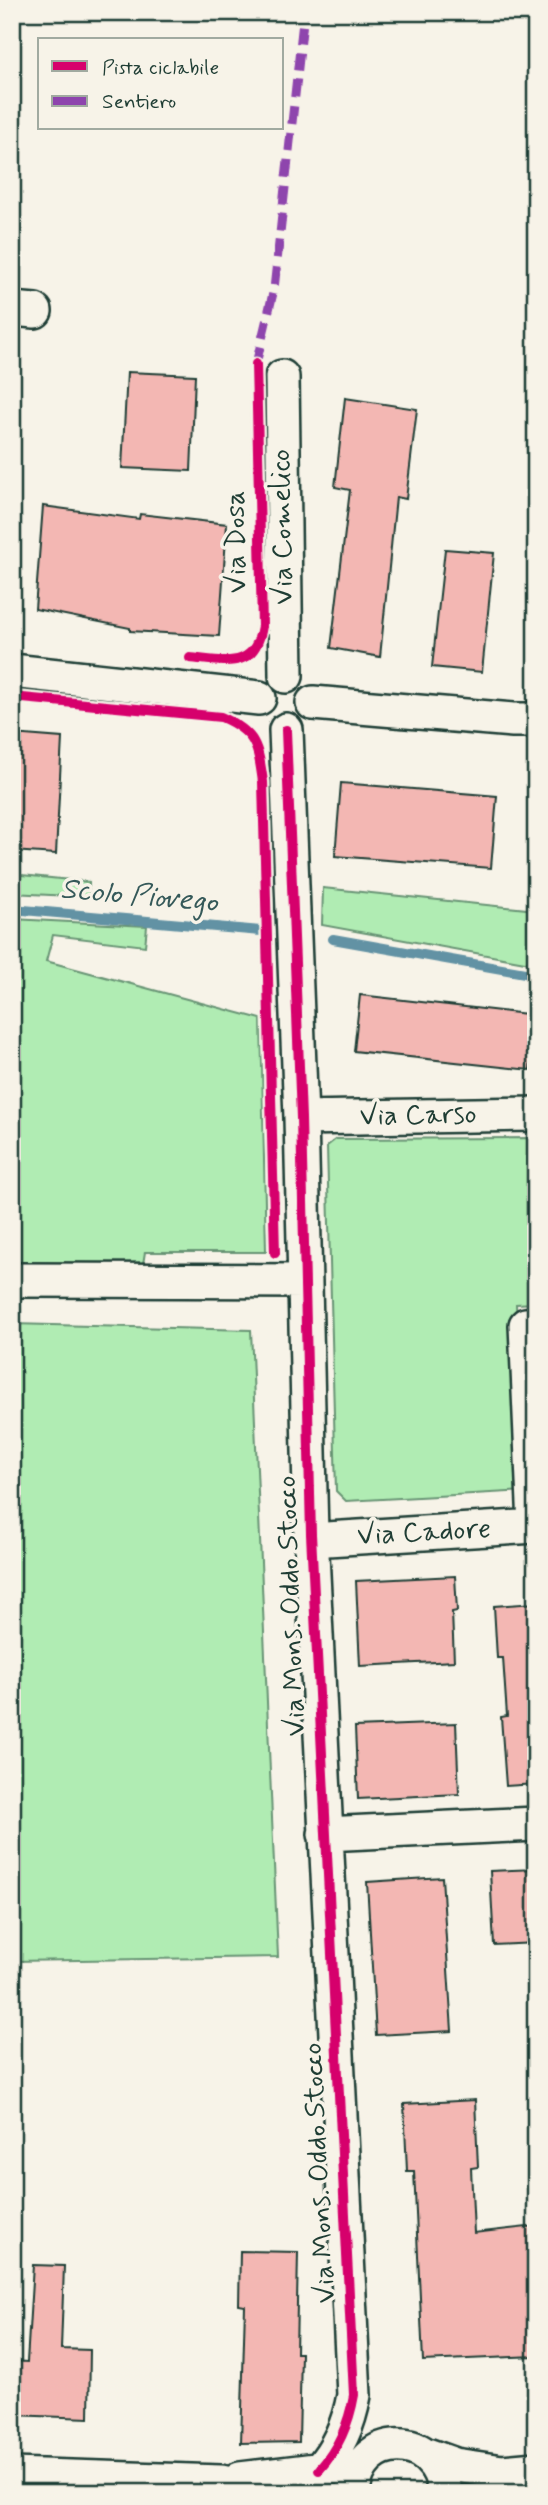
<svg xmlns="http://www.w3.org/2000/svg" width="548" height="2505" font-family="Mynerve,sans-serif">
  <rect width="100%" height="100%" fill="#f7f3e8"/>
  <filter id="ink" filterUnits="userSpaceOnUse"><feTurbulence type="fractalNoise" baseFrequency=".0143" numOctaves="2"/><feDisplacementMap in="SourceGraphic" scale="14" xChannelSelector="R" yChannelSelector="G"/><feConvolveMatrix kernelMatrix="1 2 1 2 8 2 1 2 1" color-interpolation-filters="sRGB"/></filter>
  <g filter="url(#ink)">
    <path fill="#b0ecb3" stroke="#689474" stroke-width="2" d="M 12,874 L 89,882 L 89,897 L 12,893 Z
      M 323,888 L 536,910 L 536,964 L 322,925 Z
      M 12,919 L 147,926 L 145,946 L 53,935 L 46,961 L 261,1019 L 266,1252 L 145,1252 L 143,1264 L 12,1263 Z
      M 536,1138 L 536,1303 L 516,1304 L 525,1491 L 346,1501 L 336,1491 L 327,1146 L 336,1139 Z
      M 12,1324 L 251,1330 L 278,1957 L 12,1961 Z"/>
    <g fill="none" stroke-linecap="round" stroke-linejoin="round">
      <path stroke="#6292a4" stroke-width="10" d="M 12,909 L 261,931
        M 333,939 L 536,975"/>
    </g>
    <path fill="#f3b7b3" stroke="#1f3d34" stroke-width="2" d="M 127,372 L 195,375 L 191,471 L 122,468 Z
      M 345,398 L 417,409 L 406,499 L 396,497 L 380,657 L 331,648 L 350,490 L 335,487 Z
      M 43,506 L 139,519 L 140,514 L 227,524 L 219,636 L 130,631 L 130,628 L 35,609 Z
      M 445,549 L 494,553 L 482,672 L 432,667 Z
      M 12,734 L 62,738 L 56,854 L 12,851 Z
      M 341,783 L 497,796 L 491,868 L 335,856 Z
      M 360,995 L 536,1015 L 536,1059 L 531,1058 L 530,1070 L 354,1051 Z
      M 455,1576 L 457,1611 L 452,1612 L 454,1661 L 360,1666 L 356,1581 Z
      M 536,1603 L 536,1784 L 506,1786 L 501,1717 L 507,1716 L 503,1658 L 497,1658 L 494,1606 Z
      M 456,1723 L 459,1794 L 358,1799 L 355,1727 Z
      M 536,1869 L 536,1943 L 494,1945 L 490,1871 Z
      M 442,1877 L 452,2031 L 376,2035 L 367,1882 Z
      M 475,2100 L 478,2167 L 471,2168 L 474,2233 L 536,2226 L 536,2356 L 423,2361 L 414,2171 L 407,2171 L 404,2104 Z
      M 240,2251 L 298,2252 L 296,2353 L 301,2353 L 299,2442 L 241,2443 L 245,2306 L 239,2305 Z
      M 33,2265 L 64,2266 L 61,2349 L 90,2350 L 89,2418 L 12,2415 L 12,2361 L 27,2362 Z"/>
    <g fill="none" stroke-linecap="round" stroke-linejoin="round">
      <defs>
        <path id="minor" d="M 12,309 L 35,311
          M 282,377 L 286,676
          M 12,671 L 259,698
          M 313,703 L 513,720 L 531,720 L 536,717
          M 286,730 L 301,1118 L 311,1534 L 354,2395 C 349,2424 339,2448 319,2470
          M 301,1118 L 536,1114
          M 12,1280 L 305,1281
          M 535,1526 L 526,1325 L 536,1324
          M 311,1540 L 536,1526
          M 325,1834 L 536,1824
          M 427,2455 L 455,2465 L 502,2472 L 536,2469
          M 12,2475 L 221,2482 L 273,2493
          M 240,2479 L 340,2467
          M 353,2493 C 358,2430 438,2430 445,2493"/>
      </defs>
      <use href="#minor" stroke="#1f3d34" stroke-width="38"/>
      <use href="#minor" stroke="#f7f3e8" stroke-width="33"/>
      <path stroke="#8e44ad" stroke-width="9" stroke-dasharray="18 9" stroke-linecap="butt" d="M 256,364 L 274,289 L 304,12"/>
      <defs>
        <path id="cycleway" d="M 190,658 C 225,661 255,671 262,626 L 256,364
          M 12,697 L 221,717 C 256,732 258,746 263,782 L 275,1253
          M 286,730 L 301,1118 L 311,1534 L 354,2395 C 349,2424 339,2448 319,2470"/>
      </defs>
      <use href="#cycleway" stroke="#f7f3e8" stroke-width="15"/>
      <use href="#cycleway" stroke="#d6006c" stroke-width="10"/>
    </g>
  </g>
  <g text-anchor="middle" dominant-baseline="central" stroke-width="7" stroke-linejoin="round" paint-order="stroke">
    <g font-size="28" fill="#1f3d34" stroke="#f7f3e8">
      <text transform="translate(283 527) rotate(-91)">Via Comelico</text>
      <text transform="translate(237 542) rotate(-91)">Via Dosa</text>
      <text transform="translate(418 1116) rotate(-1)">Via Carso</text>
      <text transform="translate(424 1533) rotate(-3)">Via Cadore</text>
      <text transform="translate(292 1606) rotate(-92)">Via Mons. Oddo Stocco</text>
      <text transform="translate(320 2173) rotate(-93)">Via Mons. Oddo Stocco</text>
    </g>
    <g font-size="30" font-style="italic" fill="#355959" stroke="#f7f3e8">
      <text transform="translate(139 896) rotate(5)">Scolo Piovego</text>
    </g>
  </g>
  <rect width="548" height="2505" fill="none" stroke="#f7f3e8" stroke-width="42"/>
  <rect x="21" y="21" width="506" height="2463" fill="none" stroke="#1f3d34" stroke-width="2.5" filter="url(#ink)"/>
  <rect x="38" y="38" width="245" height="91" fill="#f7f3e8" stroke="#a1aaa0" stroke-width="2"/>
  <rect x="52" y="61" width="35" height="10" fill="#d6006c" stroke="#a1aaa0" stroke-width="2"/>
  <text x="102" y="74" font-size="21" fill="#1f3d34">Pista ciclabile</text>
  <rect x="52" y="96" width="35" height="10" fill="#8e44ad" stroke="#a1aaa0" stroke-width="2"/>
  <text x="102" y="108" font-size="21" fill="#1f3d34">Sentiero</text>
</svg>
